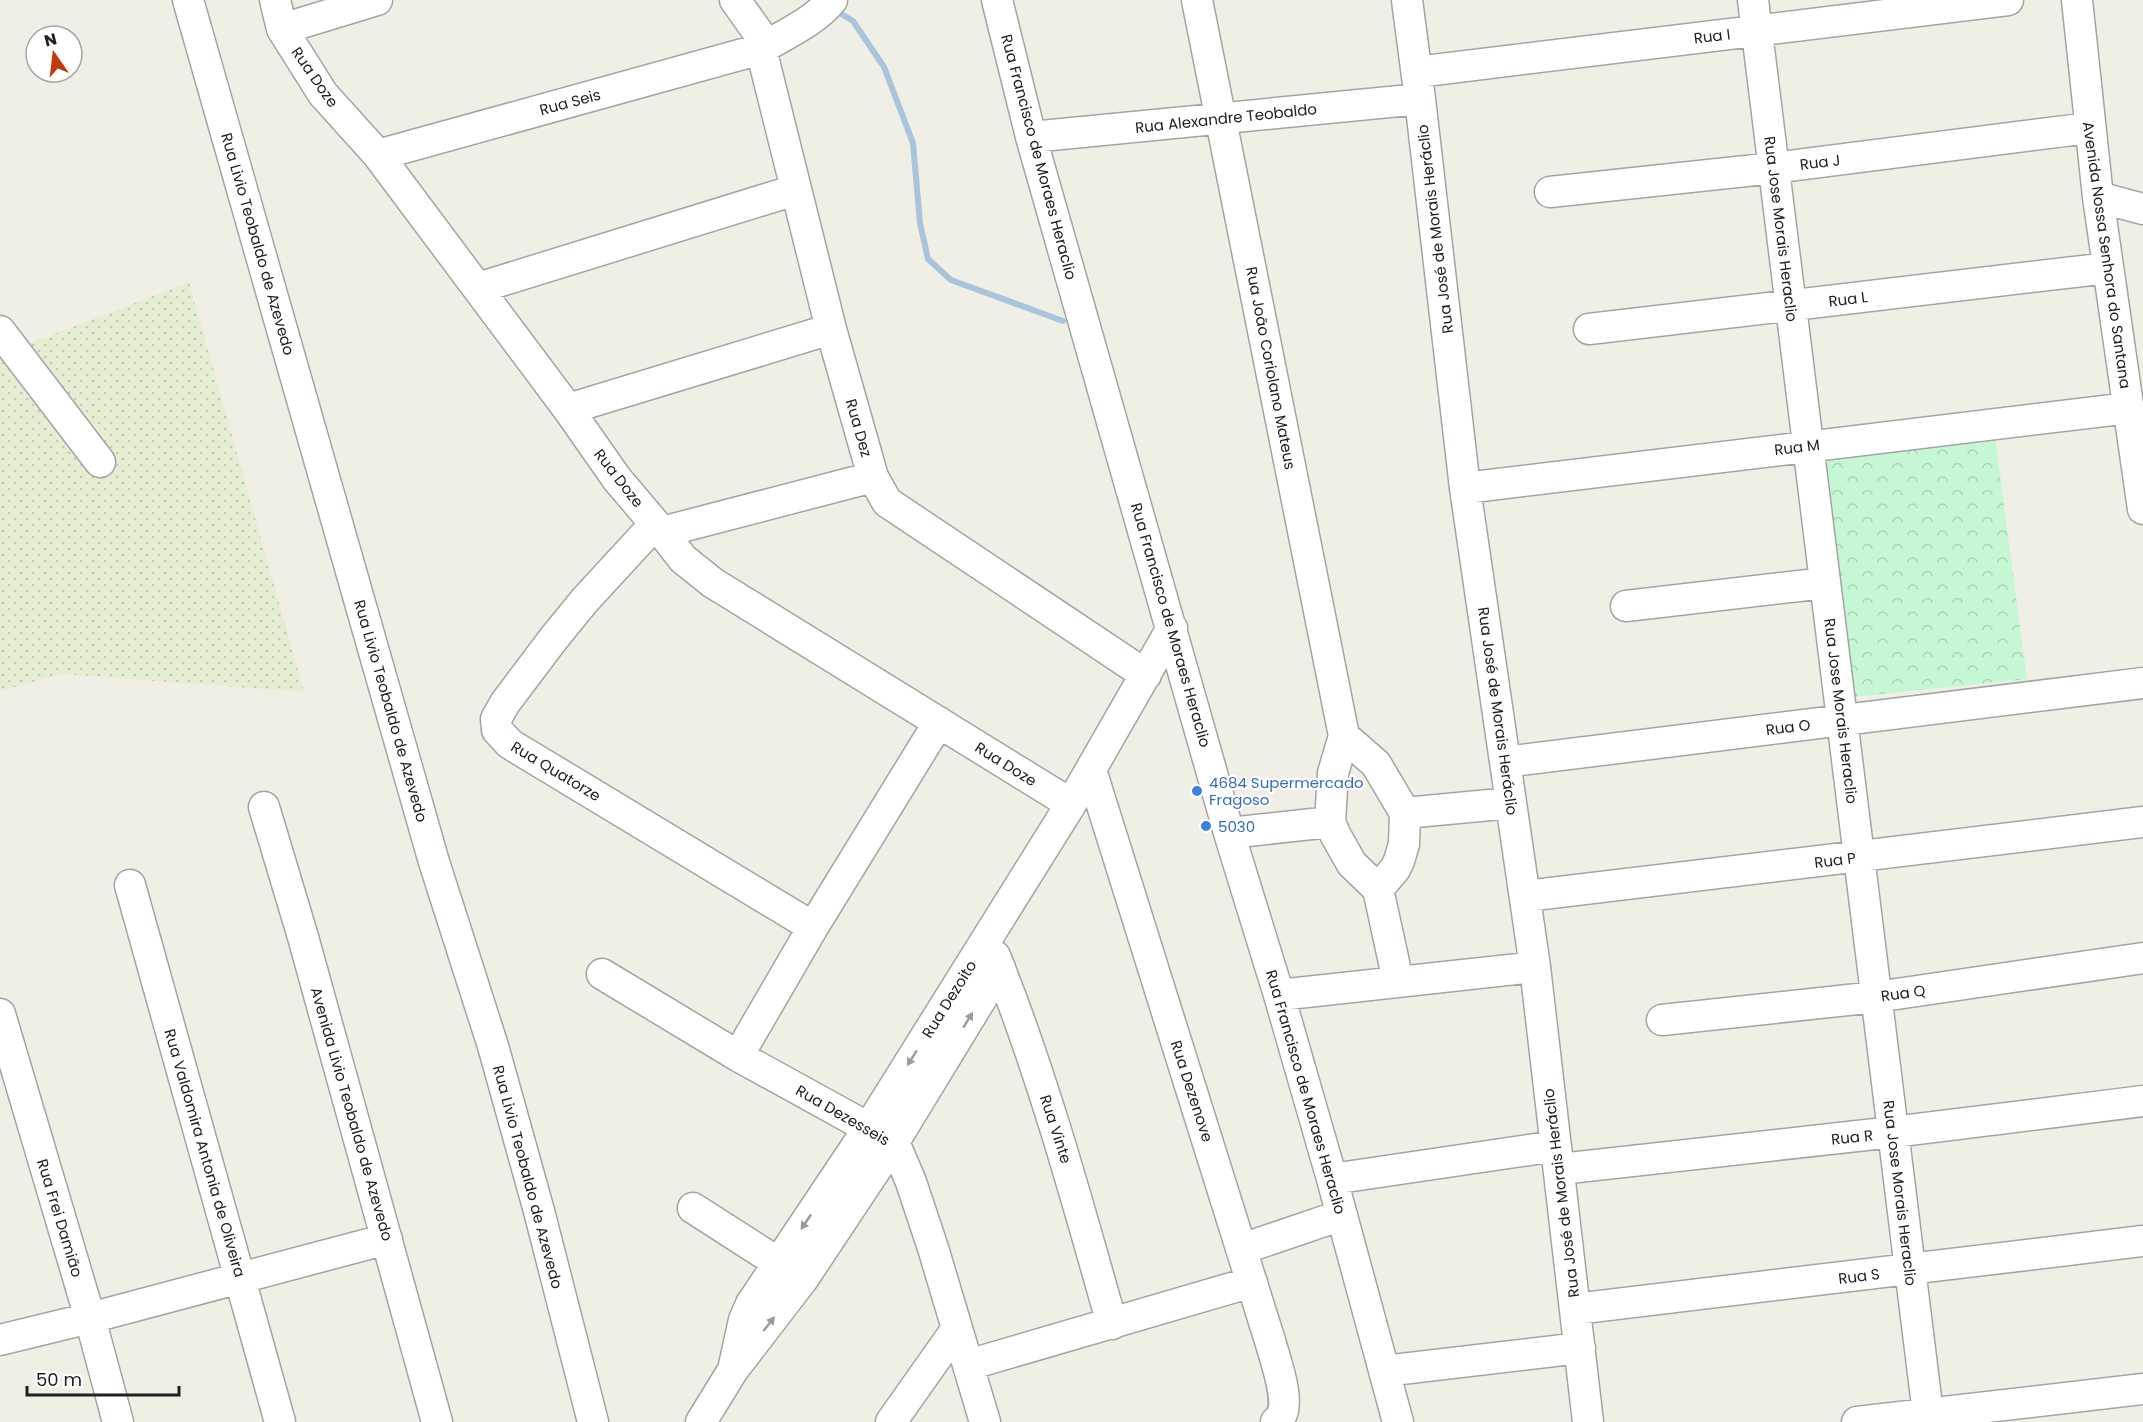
<svg xmlns="http://www.w3.org/2000/svg" width="2143" height="1422" font-family="Poppins,sans-serif">
  <defs>
    <pattern id="farmland-dots" width="8" height="8" patternUnits="userSpaceOnUse" patternTransform="scale(1.5)"><rect width="8" height="8" fill="#e5edd3"/><path d="M2 2h.1M6 6h.1" fill="none" stroke="#c4cbb5" stroke-width="1.8" stroke-linecap="round"/></pattern>
    <pattern id="park-crowns" width="20" height="18" patternUnits="userSpaceOnUse" patternTransform="scale(1.5)"><rect width="20" height="18" fill="#c6f7d5"/><path d="M2 6a3 3 0 1 1 6 0M12 15a3 3 0 1 1 6 0" fill="none" stroke="#aad3b7"/></pattern>
  </defs>
  <rect width="100%" height="100%" fill="#f0efe6"/>
  <path fill="url(#farmland-dots)" d="M 189,282 L 304,692 L 63,674 L 0,691 L 0,355 Z"/>
  <path fill="url(#park-crowns)" d="M 1995,437 L 2027,679 L 1852,697 L 1825,462 Z"/>
  <g fill="none" stroke-linecap="round" stroke-linejoin="round">
    <path stroke="#a9c4db" stroke-width="6" d="M 835,10 L 853,21 L 884,67 L 913,143 L 920,223 L 928,259 L 951,280 L 1063,321"/>
    <defs>
      <path id="minor" d="M 188,0 L 434,862 L 493,1046 L 539,1211 L 593,1422
        M 275,0 L 282,29 L 323,94 L 378,155 L 568,409 L 617,479 L 662,532 L 683,559 L 713,583 L 1071,804
        M 735,0 L 767,45
        M 997,0 L 1031,137 L 1229,833 L 1279,995 L 1332,1179 L 1398,1422
        M 1197,0 L 1344,736 L 1333,773 L 1330,822 L 1336,836 L 1352,864 L 1378,889 L 1398,981
        M 1407,0 L 1420,99 L 1465,488 L 1535,967 L 1588,1422
        M 1753,0 L 1929,1422
        M 2077,0 L 2098,197 L 2143,509
        M 282,29 L 377,0
        M 761,49 L 831,329 L 873,477 L 887,502 L 1146,675
        M 1417,72 L 2008,0
        M 1031,137 L 1420,99
        M 378,155 L 761,49 C 785,34 814,22 832,0
        M 1550,192 L 1774,168 L 2089,128
        M 2098,197 L 2143,209
        M 478,288 L 795,190
        M 1589,329 L 2108,268
        M 0,331 L 100,462
        M 568,409 L 831,329
        M 1465,488 L 2129,408
        M 655,524 L 585,600 L 554,638 L 505,703 L 496,719 L 497,730 L 510,744 L 813,927
        M 662,532 L 873,477
        M 1626,606 L 1825,583
        M 1344,736 L 1376,764 L 1405,813 L 1404,844 L 1399,861 L 1395,869 L 1378,889
        M 1505,762 L 2143,683
        M 1091,770 L 1271,1344 C 1276,1363 1294,1409 1276,1422
        M 264,807 L 303,937 L 437,1422
        M 1405,813 L 1511,803
        M 1229,833 L 1330,822
        M 130,885 L 280,1422
        M 1526,896 L 2143,822
        M 995,956 C 1043,1076 1077,1200 1112,1324
        M 602,974 L 738,1056 L 894,1142 L 911,1182 L 933,1248 L 985,1422
        M 1279,995 L 1535,967
        M 0,1014 L 90,1318 L 118,1422
        M 1662,1020 L 1876,997 L 2143,958
        M 738,1056 L 813,927 L 939,722
        M 1560,1169 L 1893,1132 L 2143,1101
        M 1332,1179 L 1556,1146
        M 693,1208 L 794,1273
        M 1242,1249 L 1342,1215
        M 1575,1309 L 2143,1241
        M 0,1340 L 90,1318 L 387,1239
        M 968,1365 L 1252,1282
        M 733,1370 L 744,1320 L 751,1304 L 868,1129 L 1071,804 L 1172,628
        M 1384,1371 L 1580,1348
        M 701,1422 L 733,1370 L 803,1279 L 894,1142 L 1000,968
        M 891,1422 L 956,1330
        M 1857,1422 L 2143,1389"/>
    </defs>
    <use href="#minor" stroke="#a4a4a4" stroke-width="33"/>
    <use href="#minor" stroke="#fff" stroke-width="30"/>
  </g>
  <defs><path id="oneway-solid" d="M-6-.8H1V-3.2L6.5 0L1 3.2V.8H-6Z" transform="scale(1.5)"/></defs>
  <g fill="#9b9b9b">
    <use href="#oneway-solid" transform="translate(968 1020) rotate(-59)"/>
    <use href="#oneway-solid" transform="translate(912 1058) rotate(122)"/>
    <use href="#oneway-solid" transform="translate(806 1222) rotate(124)"/>
    <use href="#oneway-solid" transform="translate(769 1324) rotate(-52)"/>
  </g>
  <g fill="#3f7fe0" stroke="#fff" stroke-width="2">
    <circle cx="1197" cy="791" r="6"/>
    <circle cx="1206" cy="826" r="6"/>
  </g>
  <g text-anchor="middle" dominant-baseline="central" stroke-width="4.5" stroke-linejoin="round" paint-order="stroke">
    <g font-size="15" fill="#202020" stroke="#fff">
      <text transform="translate(1712 36) rotate(-7)">Rua I</text>
      <text transform="translate(315 77) rotate(55)">Rua Doze</text>
      <text transform="translate(570 102) rotate(-15)">Rua Seis</text>
      <text transform="translate(1226 118) rotate(-6)">Rua Alexandre Teobaldo</text>
      <text transform="translate(1039 157) rotate(75)">Rua Francisco de Moraes Heraclio</text>
      <text transform="translate(1820 162) rotate(-7)">Rua J</text>
      <text transform="translate(1435 229) rotate(-97)">Rua José de Morais Heráclio</text>
      <text transform="translate(1781 229) rotate(83)">Rua Jose Morais Heraclio</text>
      <text transform="translate(258 244) rotate(74)">Rua Livio Teobaldo de Azevedo</text>
      <text transform="translate(2107 255) rotate(82)">Avenida Nossa Senhora do Santana</text>
      <text transform="translate(1848 299) rotate(-7)">Rua L</text>
      <text transform="translate(1271 368) rotate(79)">Rua João Coriolano Mateus</text>
      <text transform="translate(859 428) rotate(74)">Rua Dez</text>
      <text transform="translate(1797 447) rotate(-7)">Rua M</text>
      <text transform="translate(619 478) rotate(52)">Rua Doze</text>
      <text transform="translate(1171 625) rotate(74)">Rua Francisco de Moraes Heraclio</text>
      <text transform="translate(391 711) rotate(74)">Rua Livio Teobaldo de Azevedo</text>
      <text transform="translate(1498 711) rotate(82)">Rua José de Morais Heráclio</text>
      <text transform="translate(1841 711) rotate(83)">Rua Jose Morais Heraclio</text>
      <text transform="translate(1788 727) rotate(-7)">Rua O</text>
      <text transform="translate(1006 764) rotate(32)">Rua Doze</text>
      <text transform="translate(556 771) rotate(31)">Rua Quatorze</text>
      <text transform="translate(1835 860) rotate(-7)">Rua P</text>
      <text transform="translate(1903 993) rotate(-8)">Rua Q</text>
      <text transform="translate(949 999) rotate(-58)">Rua Dezoito</text>
      <text transform="translate(1192 1091) rotate(72)">Rua Dezenove</text>
      <text transform="translate(1306 1092) rotate(74)">Rua Francisco de Moraes Heraclio</text>
      <text transform="translate(352 1114) rotate(74)">Avenida Livio Teobaldo de Azevedo</text>
      <text transform="translate(843 1115) rotate(30)">Rua Dezesseis</text>
      <text transform="translate(1056 1129) rotate(72)">Rua Vinte</text>
      <text transform="translate(1852 1137) rotate(-6)">Rua R</text>
      <text transform="translate(205 1153) rotate(74)">Rua Valdomira Antonia de Oliveira</text>
      <text transform="translate(528 1177) rotate(75)">Rua Livio Teobaldo de Azevedo</text>
      <text transform="translate(1561 1193) rotate(-97)">Rua José de Morais Heráclio</text>
      <text transform="translate(1900 1193) rotate(83)">Rua Jose Morais Heraclio</text>
      <text transform="translate(60 1218) rotate(73)">Rua Frei Damião</text>
      <text transform="translate(1859 1276) rotate(-7)">Rua S</text>
    </g>
    <g font-size="15" fill="#366cbe" stroke="#fff" text-anchor="start">
      <text x="1209" y="782">4684 Supermercado<tspan x="1209" dy="17">Fragoso</tspan></text>
      <text x="1218" y="826">5030</text>
    </g>
  </g>
  <g transform="translate(54 54) rotate(346)"><circle r="28" fill="#ffffff" stroke="#a6a6a6" stroke-width="1.5"/>
  <path d="M0-4.5L10 22L0 15L-10 22Z" fill="#c5360a"/>
  <text y="-9" font-size="16" font-weight="bold" text-anchor="middle" fill="#202020">N</text>
  </g>
  <path d="M27 1386v9h152v-9" fill="none" stroke="#202020" stroke-width="3"/>
  <text x="36" y="1386" font-size="18" fill="#202020" stroke="#ffffff" stroke-width="4.5" paint-order="stroke">50 m</text>
</svg>
